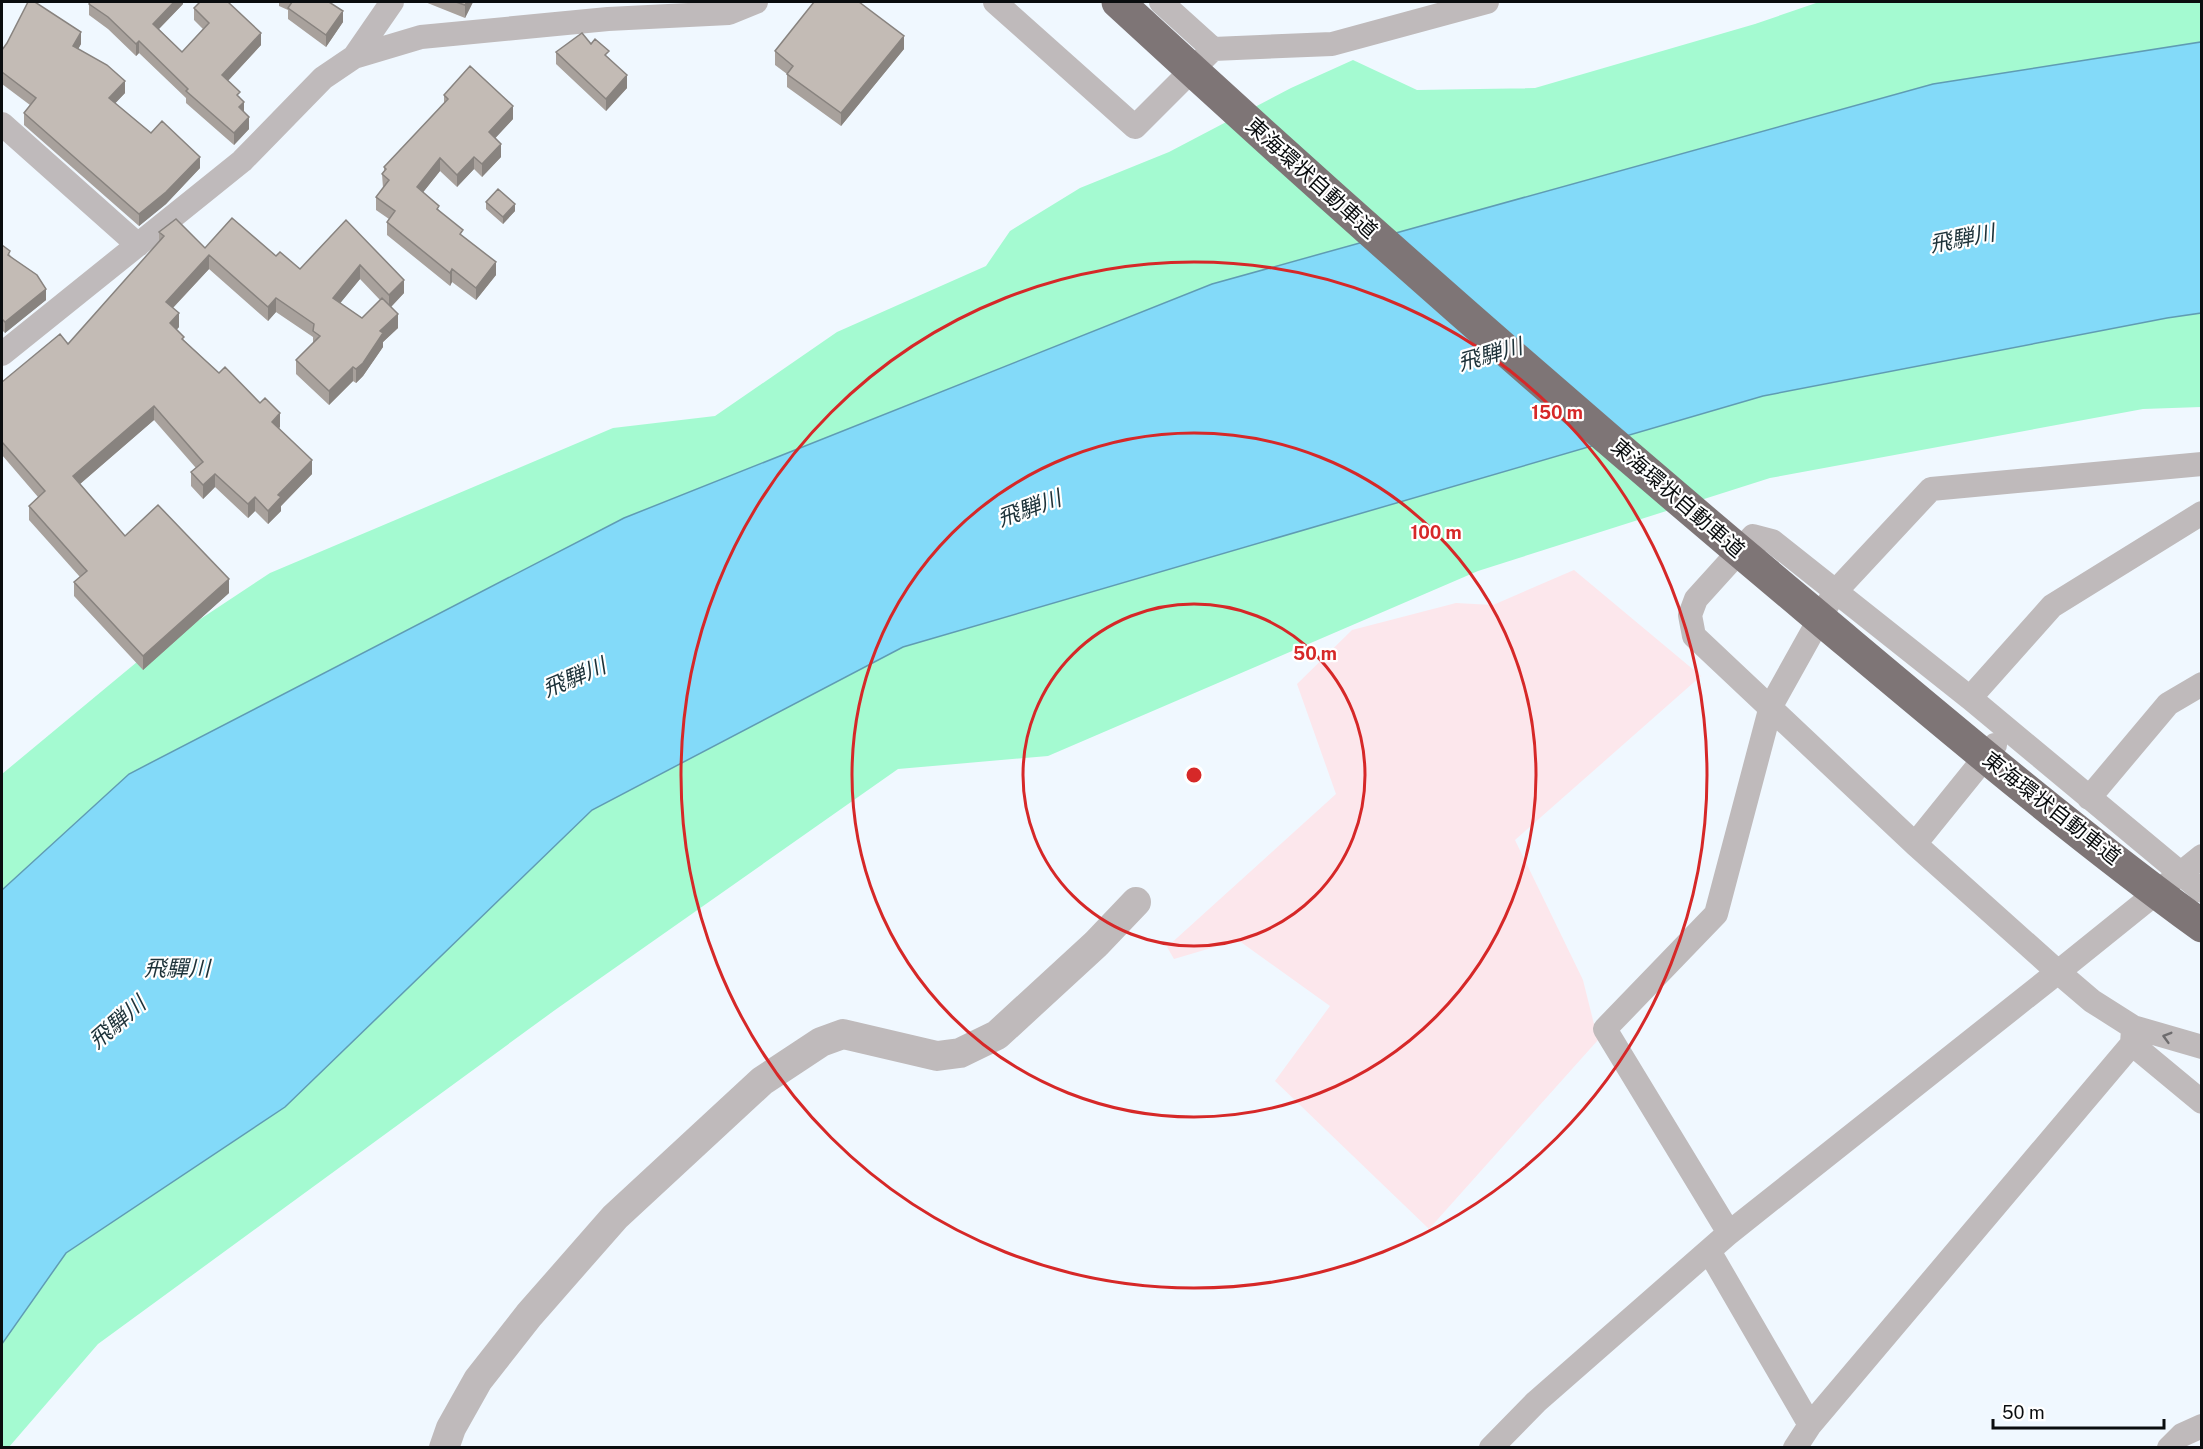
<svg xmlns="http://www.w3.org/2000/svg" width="2203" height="1449" font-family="'Public Sans','Noto Sans JP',sans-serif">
  <rect width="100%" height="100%" fill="#f0f8ff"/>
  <path fill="#fce7ec" d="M 1574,570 L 1701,676 L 1515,840 L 1583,980 L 1598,1040 L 1429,1229 L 1275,1081 L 1330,1006 L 1238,940 L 1174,959 L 1167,947 L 1336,794 L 1297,684 L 1352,630 L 1456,603 L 1493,605 Z"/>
  <path fill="#a4fad1" d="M 1819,2 L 2201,2 L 2201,42 L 1933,84 L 1212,284 L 624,518 L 129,774 L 2,890 L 2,774 L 143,657 L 270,573 L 613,428 L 715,416 L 837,332 L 986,266 L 1010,231 L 1080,188 L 1169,152 L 1291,88 L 1353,60 L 1417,90 L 1535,88 L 1755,24 Z
    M 2201,313 L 2201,407 L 2143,409 L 1770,478 L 1478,571 L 1048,756 L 898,769 L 555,1010 L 98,1344 L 9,1447 L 2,1448 L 2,1344 L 66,1253 L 285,1107 L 592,810 L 903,647 L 1763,396 L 2167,318 Z"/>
  <path fill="#83daf9" stroke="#5f9cb3" stroke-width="1.5" d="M 2201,42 L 2201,313 L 2167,318 L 1763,396 L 903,647 L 592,810 L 285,1107 L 66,1253 L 2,1344 L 2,890 L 129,774 L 624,518 L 1212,284 L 1933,84 Z"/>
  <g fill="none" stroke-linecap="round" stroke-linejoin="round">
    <path stroke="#bfbabb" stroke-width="24" d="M 995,2 L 1135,127 L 1213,49 L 1161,2
      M 1213,49 L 1332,44 L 1487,2
      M 354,57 L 392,2
      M 2,124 L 138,245
      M 2,354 L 242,161 L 323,78 L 354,57 L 421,37 L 608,19 L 729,13 L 756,2
      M 1970,698 L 2052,606 L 2202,513
      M 2089,798 L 2168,704 L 2202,684
      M 1915,844 L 1995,745
      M 2202,856 L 2058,972 L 2092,1001 L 2133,1027 L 2202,1047
      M 2133,1029 L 2132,1044 L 2202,1102
      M 1729,1233 L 1605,1029 L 1716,914 L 1771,706 L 1834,593 L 1931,489 L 2202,464
      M 1709,1251 L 1810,1425
      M 1491,1448 L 1536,1402 L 1729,1233 L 2058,972 L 1915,844 L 1694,636 L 1690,615 L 1696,599 L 1753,536 L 1772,541 L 1970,698 L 2202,891
      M 1795,1448 L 1810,1425 L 2132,1044
      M 2169,1448 L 2182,1435 L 2202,1426"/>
    <path stroke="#bfbabb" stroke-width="30" d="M 444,1448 L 451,1428 L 478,1380 L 529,1315 L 615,1217 L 762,1081 L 821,1042 L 843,1034 L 937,1056 L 960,1053 L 997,1035 L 1096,944 L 1136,902"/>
    <path stroke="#7e7576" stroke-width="33" d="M 1118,2 C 1342,209 1572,411 1806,607 C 1935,715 2065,826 2202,926"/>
  </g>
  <path fill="#a8a19c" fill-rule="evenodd" d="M 183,2 L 183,4 L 159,29 L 182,52 L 203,29 L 194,20 L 194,8 L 261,45 L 228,81 L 240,98 L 249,129 L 234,145 L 186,103 L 186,98 L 139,53 L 136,56 L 108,29 L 89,15 L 89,4 Z
    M 279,2 L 329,2 L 343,22 L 326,47 L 288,19 L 288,10 L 279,6 Z
    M 425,2 L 473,2 L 465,18 Z
    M 81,44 L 78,49 L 125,93 L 115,103 L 151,133 L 200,168 L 166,204 L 139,226 L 24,125 L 24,113 L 30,105 L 2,84 L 2,50 Z
    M 591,44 L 609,58 L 627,88 L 606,111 L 556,64 L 556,52 Z
    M 904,49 L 841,126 L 787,87 L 787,74 L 775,65 L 775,51 Z
    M 444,95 L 513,119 L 495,138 L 501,157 L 482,177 L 474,169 L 457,187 L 440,171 L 423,192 L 496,275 L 476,300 L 452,282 L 450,286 L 387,235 L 387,222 L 389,219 L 376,210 L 376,197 L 383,188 L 382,174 L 384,171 L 384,167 L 444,104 Z
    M 486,202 L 515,211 L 503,224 L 486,209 Z
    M 346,220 L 404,293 L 391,307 L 398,328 L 383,342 L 383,347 L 363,376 L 356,383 L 353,381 L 329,405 L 296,374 L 296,360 L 313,343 L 313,337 L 276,312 L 268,321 L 209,269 L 173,308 L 179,327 L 176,330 L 184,340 L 219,373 L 280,427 L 279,428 L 312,474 L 281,506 L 281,511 L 268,524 L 255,511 L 248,518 L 215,487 L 203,499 L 191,486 L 191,472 L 196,468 L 154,420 L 80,484 L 125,536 L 229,593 L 143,670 L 74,596 L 74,582 L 80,577 L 29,520 L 29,506 L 38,497 L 2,455 L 2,382 L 68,344 L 159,242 L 159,232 L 205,248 L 276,256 L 300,269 ZM 360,279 L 380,300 L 362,318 L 340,303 Z
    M 2,245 L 46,300 L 5,333 L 2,330 Z"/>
  <path fill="#88837f" d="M 174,2 L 183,2 L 183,4 L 153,35 L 153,24 Z
    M 467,2 L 473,2 L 465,18 L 465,5 Z
    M 343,11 L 343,22 L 326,47 L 326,35 Z
    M 81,32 L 81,44 L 73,58 L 73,46 Z
    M 261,33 L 261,45 L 222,87 L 222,75 Z
    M 904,36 L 904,49 L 841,126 L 841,113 Z
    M 139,41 L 139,53 L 136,56 L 136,44 Z
    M 627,75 L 627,88 L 606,111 L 606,99 Z
    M 125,81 L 125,93 L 109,110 L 109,98 Z
    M 244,102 L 244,114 L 239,107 Z
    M 513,106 L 513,119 L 489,145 L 489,132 Z
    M 249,117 L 249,129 L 234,145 L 234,133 Z
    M 501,144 L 501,157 L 482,177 L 482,164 Z
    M 200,157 L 200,168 L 166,204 L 139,226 L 139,214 Z
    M 474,157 L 474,169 L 457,187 L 457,175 Z
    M 440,158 L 440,171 L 417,200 L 417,187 Z
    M 515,204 L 515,211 L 503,224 L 503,217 Z
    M 209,255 L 209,269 L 166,315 L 166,302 Z
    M 496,262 L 496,275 L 476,300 L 476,288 Z
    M 360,265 L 360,279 L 333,312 L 333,298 Z
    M 452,269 L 452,282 L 450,286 L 450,273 Z
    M 404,280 L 404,293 L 389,309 L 389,295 Z
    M 46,289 L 46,300 L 5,333 L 5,322 Z
    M 276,298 L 276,312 L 268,321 L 268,307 Z
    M 179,313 L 179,327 L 170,337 L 170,323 Z
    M 398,314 L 398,328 L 383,342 L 383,347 L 363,376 L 356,383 L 356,369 L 380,331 Z
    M 353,367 L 353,381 L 329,405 L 329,391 Z
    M 154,406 L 154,420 L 73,490 L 73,476 Z
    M 280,413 L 280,427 L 272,435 L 272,422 Z
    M 312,460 L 312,474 L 281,506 L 281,511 L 268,524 L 268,511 L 278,495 Z
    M 215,474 L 215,487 L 203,499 L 203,485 Z
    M 255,497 L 255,511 L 248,518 L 248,504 Z
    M 229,579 L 229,593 L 143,670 L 143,656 Z"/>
  <path fill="#c3bbb5" stroke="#88837f" stroke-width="1.5" d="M 28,2 L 35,2 L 81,32 L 73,46 L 107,65 L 125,81 L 109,98 L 151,133 L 162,121 L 200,157 L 166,192 L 139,214 L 24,113 L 36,98 L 2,72 L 2,50 L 7,43 Z
    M 90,2 L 174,2 L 153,24 L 182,52 L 209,23 L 194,8 L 200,2 L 228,2 L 261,33 L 222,75 L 240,92 L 237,95 L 244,102 L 239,107 L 249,117 L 234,133 L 186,91 L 188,89 L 139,41 L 136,44 L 108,17 L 89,4 Z
    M 292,2 L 329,2 L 343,11 L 326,35 L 288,8 Z
    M 456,2 L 467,2 L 465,5 Z
    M 814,2 L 859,2 L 904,36 L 841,113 L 787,74 L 793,66 L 775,51 Z
    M 582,33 L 591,44 L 595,39 L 609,51 L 605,55 L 627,75 L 606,99 L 556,52 Z
    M 470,66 L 513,106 L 489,132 L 501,144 L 482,164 L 474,157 L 457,175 L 440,158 L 417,187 L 439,206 L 437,209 L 463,230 L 460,234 L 496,262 L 476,288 L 452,269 L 450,273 L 387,222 L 395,211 L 376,197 L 389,180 L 382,174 L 386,169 L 384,167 L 448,99 L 444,95 Z
    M 498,189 L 515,204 L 503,217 L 486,202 Z
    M 232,218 L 276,256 L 280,252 L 300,269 L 346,220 L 404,280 L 389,295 L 360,265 L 333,298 L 362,318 L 382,298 L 398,314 L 380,331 L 383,333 L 363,363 L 356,369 L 353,367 L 329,391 L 296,360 L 320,336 L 313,331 L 314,324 L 276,298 L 268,307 L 209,255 L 166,302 L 179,313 L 170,323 L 184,337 L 182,339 L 219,373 L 225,367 L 260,403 L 265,398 L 280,413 L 272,422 L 312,460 L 278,495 L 281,497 L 268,511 L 255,497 L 248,504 L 215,474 L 203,485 L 191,472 L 203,462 L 154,406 L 73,476 L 125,536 L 158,505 L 229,579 L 143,656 L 74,582 L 87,571 L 29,506 L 45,491 L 2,442 L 2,382 L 60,334 L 68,344 L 164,236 L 159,232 L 176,219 L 205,248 Z
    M 2,245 L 10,251 L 8,255 L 37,275 L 46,289 L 5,322 L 2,319 Z"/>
  <defs><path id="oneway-chevron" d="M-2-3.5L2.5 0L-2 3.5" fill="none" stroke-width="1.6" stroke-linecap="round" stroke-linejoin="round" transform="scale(1.5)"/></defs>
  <use stroke="#6e6c6e" href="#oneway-chevron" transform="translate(2167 1037) rotate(-164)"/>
  <g fill="none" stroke="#d62828" stroke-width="3">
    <circle cx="1194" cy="775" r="171"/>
    <circle cx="1194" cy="775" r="342"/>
    <circle cx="1194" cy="775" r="513"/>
  </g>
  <g text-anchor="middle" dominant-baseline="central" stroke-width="4.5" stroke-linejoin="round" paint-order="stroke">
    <g font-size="21" fill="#0a0d0f" stroke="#fff">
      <text transform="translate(1312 178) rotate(42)">東海環状自動車道</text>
      <text transform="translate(1678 498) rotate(41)">東海環状自動車道</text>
      <text transform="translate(2052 808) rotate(38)">東海環状自動車道</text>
    </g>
    <g font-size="22" font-style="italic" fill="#1d3239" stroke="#fff">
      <text transform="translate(1962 238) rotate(-11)">飛騨川</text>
      <text transform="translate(1490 354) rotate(-16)">飛騨川</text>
      <text transform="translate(1029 508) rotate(-20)">飛騨川</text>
      <text transform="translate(574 677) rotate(-23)">飛騨川</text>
      <text x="177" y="968">飛驒川</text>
      <text transform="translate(117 1022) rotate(-41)">飛騨川</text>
    </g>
  </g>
  <circle cx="1194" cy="775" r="9" fill="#d62828" stroke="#fff" stroke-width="3"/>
  <g font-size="18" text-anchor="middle" font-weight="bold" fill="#d62828" stroke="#fff" stroke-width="4.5" stroke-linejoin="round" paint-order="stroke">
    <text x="1557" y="419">150 m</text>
    <text x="1436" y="539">100 m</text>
    <text x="1315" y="660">50 m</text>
  </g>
  <rect width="2203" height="1449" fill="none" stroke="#0a0d0f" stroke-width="6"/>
  <path d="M1993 1419v9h171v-9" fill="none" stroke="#0a0d0f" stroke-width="3"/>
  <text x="2002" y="1419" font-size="18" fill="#0a0d0f" stroke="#ffffff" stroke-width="4.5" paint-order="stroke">50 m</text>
</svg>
